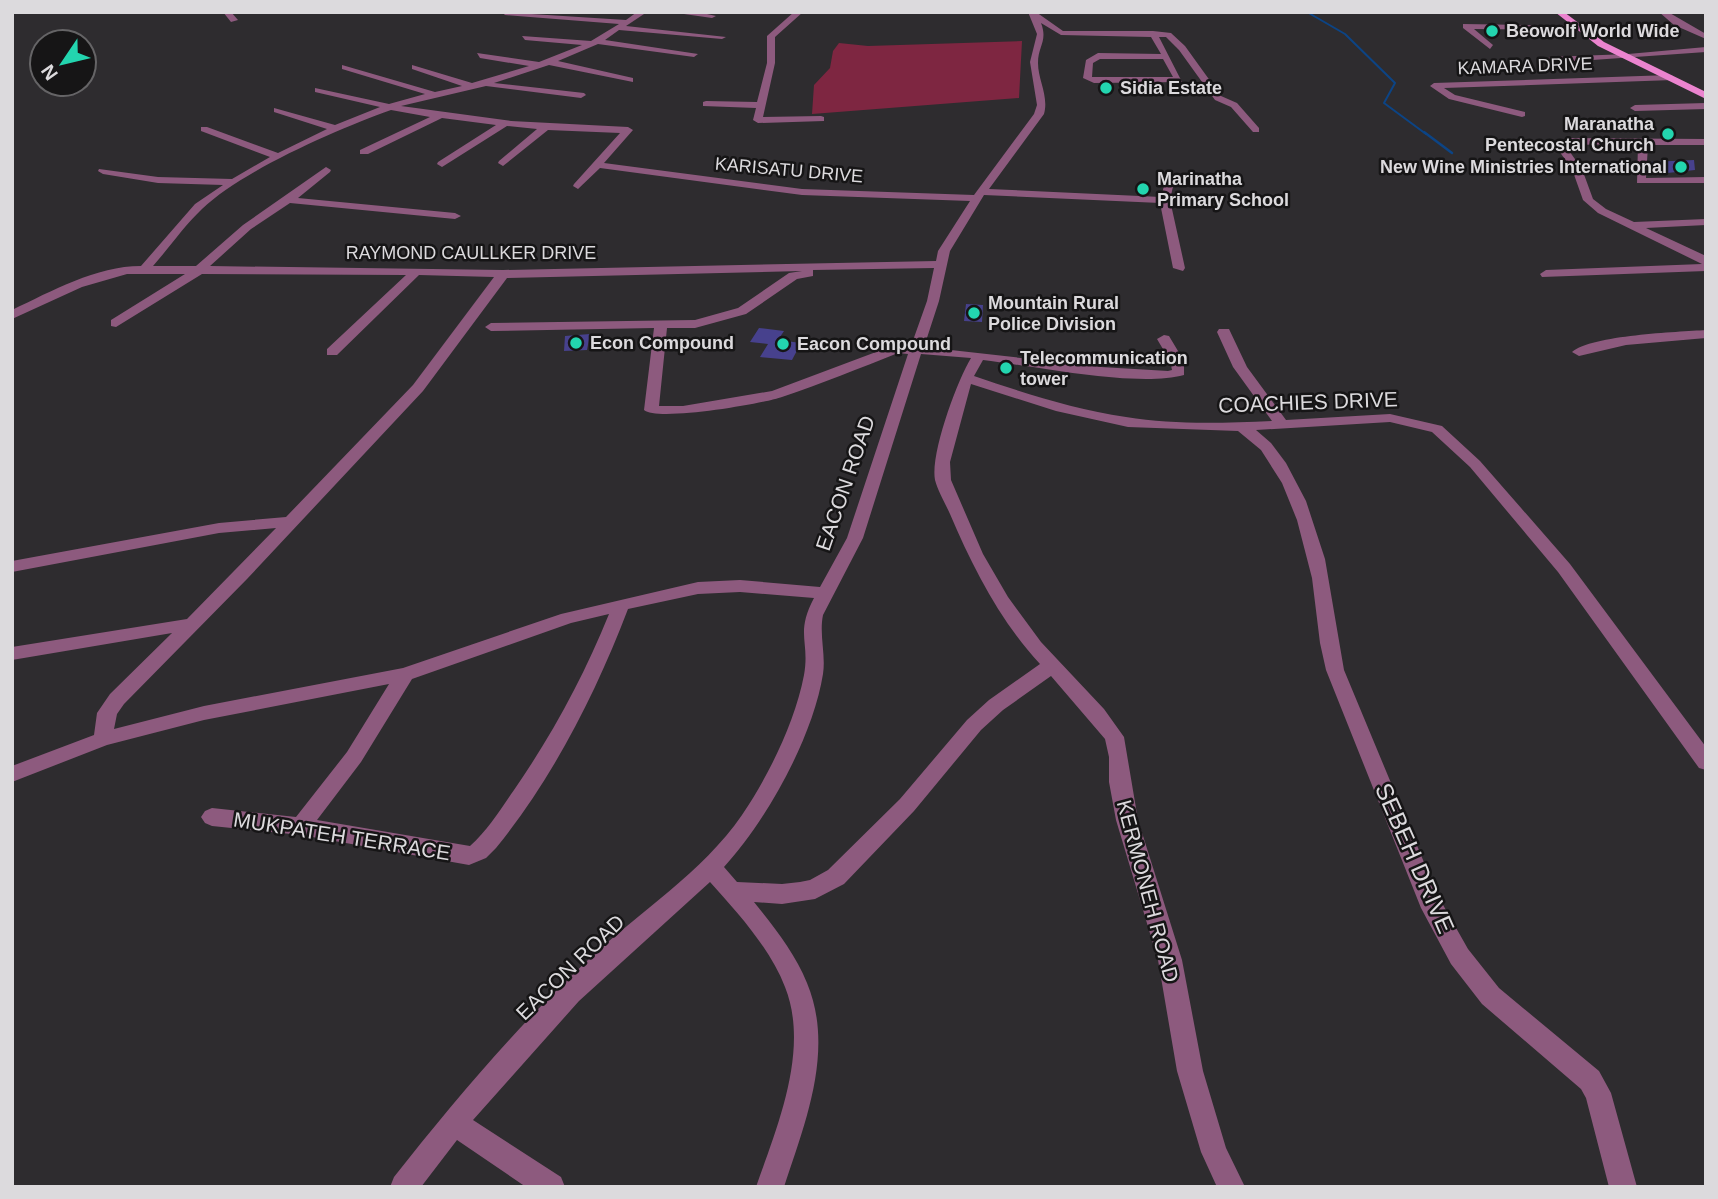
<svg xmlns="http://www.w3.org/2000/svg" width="1718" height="1199" font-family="Helvetica,sans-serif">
  <rect width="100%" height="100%" fill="#2e2c2f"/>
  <path fill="#7e2641" d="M 1022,41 L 1019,98 L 812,114 L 814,85 L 830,68 L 833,51 L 839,43 L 868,46 Z"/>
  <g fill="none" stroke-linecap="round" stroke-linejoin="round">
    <path stroke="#0c4485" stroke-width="2" d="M 1307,12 L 1345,34 L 1395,83 L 1384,103 L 1426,134"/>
    <path stroke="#0c4485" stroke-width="2.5" d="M 1424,132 L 1452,153"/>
  </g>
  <path fill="#47418d" d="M 1694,160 L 1695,170 L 1649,175 L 1650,162 Z
    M 1635,162 L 1635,175 L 1603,164 L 1603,163 Z
    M 966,304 L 983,305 L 982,322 L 964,321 Z
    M 759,328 L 784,331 L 778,340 L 801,343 L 792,360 L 760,357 L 768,344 L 750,342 Z
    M 590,334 L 587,350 L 564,351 L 565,336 Z"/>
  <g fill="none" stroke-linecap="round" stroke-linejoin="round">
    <path fill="#8d5a7e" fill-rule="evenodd" d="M 223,12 L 231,12 L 238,20 L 231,22 Z
      M 502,12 L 626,20 L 637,12 L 647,12 L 626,26 L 726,37 L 722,39 L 619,30 L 605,40 L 698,54 L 694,57 L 598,44 L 558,61 L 633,78 L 633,82 L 549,65 L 494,83 L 584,93 L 586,95 L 581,98 L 486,86 L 401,106 L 511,121 L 628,127 L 633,130 L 604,163 L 802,189 L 974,195 L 1034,114 L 1037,105 L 1030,62 L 1037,34 L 1028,12 L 1036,12 L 1063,31 L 1153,31 L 1171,33 L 1185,46 L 1221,96 L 1237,103 L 1259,128 L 1259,132 L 1253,132 L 1231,107 L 1215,100 L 1179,50 L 1166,37 L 1159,37 L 1182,82 L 1094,83 L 1083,78 L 1086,60 L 1098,53 L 1161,54 L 1151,37 L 1061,35 L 1041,23 C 1048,41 1038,46 1038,63 C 1038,80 1049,96 1044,114 L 989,189 L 1161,197 L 1167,175 L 1176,173 L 1170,200 L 1185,268 L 1183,271 L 1173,268 L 1160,203 L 984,195 L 950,251 L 939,301 L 924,347 L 1101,367 L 1168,371 L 1172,370 L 1170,361 L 1157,339 L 1164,335 L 1169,336 L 1184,361 L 1184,375 C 1137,388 1035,366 983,360 L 974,376 C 1024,393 1073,409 1126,417 C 1174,425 1223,423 1272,421 L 1233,367 L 1217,332 L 1219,329 L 1229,329 L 1247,367 L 1286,420 L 1390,414 L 1442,426 L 1480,461 L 1570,564 L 1706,747 L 1706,770 L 1699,768 L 1558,572 L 1470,467 L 1432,432 L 1390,422 L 1256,430 L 1271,443 L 1286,463 L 1306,501 L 1325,559 L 1344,670 L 1438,896 L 1468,949 L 1499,988 L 1599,1071 L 1611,1093 L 1637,1187 L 1609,1187 L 1586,1098 L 1581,1089 L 1482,1004 L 1451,964 L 1421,908 L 1326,670 L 1320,643 L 1312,578 L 1297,520 L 1282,483 L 1261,450 L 1238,431 L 1128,427 L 1056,411 L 971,384 L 950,462 L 951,480 L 983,554 L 1008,597 L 1041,642 L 1104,709 L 1124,737 L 1138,820 L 1182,960 L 1203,1071 L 1226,1148 L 1245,1187 L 1217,1187 L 1201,1152 L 1177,1071 L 1158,960 L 1116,820 L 1109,782 L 1109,757 L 1105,739 L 1051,676 L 1003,710 L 981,730 L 914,811 L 844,884 L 815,899 L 782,904 L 754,902 C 774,927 795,953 807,983 C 835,1050 805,1123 784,1187 L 756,1187 C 777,1127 810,1050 785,987 C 770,948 737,912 710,882 L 579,1001 L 473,1120 L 561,1177 L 565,1187 L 526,1187 L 457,1140 L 421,1187 L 390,1187 L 394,1177 C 454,1101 517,1026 588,960 C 639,912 702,873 742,815 C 769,775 795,722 804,675 C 810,641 795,634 814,598 L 740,592 L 698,594 L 628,609 C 596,693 553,778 496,848 L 486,858 L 469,865 L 301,835 L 212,826 L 205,823 L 201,817 L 205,811 L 212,808 L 296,817 L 347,752 L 389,684 L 204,720 L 107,745 L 12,782 L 12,766 L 94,735 L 97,713 L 110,694 L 172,633 L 12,660 L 12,647 L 187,619 L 276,528 L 219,533 L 12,572 L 12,561 L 219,523 L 286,517 L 413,385 L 494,277 L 419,275 L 337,355 L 327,355 L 327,349 L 406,275 L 202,274 L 116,327 L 111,326 L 111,320 L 185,274 L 127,274 L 82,287 L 12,319 L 12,310 C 52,291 96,266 141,266 L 195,204 L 223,185 L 158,183 L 103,174 L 98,171 L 99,169 L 158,177 L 232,179 L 270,157 L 201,131 L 201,127 L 207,127 L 278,153 L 327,129 L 274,112 L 274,108 L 335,125 L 380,107 L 315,92 L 315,88 L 389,104 L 425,94 L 342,69 L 342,65 L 435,92 L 462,86 L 412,69 L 412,65 L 472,83 L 529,66 L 480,58 L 477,53 L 539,62 L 582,45 L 525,40 L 522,36 L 591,41 L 619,24 L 505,15 ZM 1100,59 L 1163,59 L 1173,77 L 1092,77 L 1093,63 ZM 391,110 L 430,117 L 360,150 L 360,154 L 368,154 L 442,118 L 496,125 L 438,162 L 437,164 L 442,167 L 507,126 L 537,129 L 499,161 L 498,163 L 503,166 L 548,130 L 620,133 L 574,184 L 573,186 L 578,189 L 600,168 L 802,195 L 970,201 L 938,251 L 936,261 L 503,270 L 210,266 L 251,229 L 290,203 L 455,219 L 461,216 L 455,213 L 298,198 L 330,172 L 331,170 L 326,167 L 243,225 L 196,266 L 153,266 C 169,248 184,226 202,209 C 243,170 338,129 391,110 ZM 934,268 L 927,301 L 911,346 L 892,346 L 772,391 L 683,406 L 659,406 L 667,328 L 695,328 L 746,314 L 797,279 L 813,276 L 813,270 ZM 802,271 L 789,273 L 738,308 L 695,320 L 491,323 L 485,327 L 491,331 L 654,328 L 644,410 C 657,422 762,404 782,397 C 821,384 860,368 898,353 L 908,354 L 847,538 L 820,587 L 740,580 L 698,582 L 561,614 L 403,668 L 204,706 L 114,729 L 117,714 L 124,704 L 247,579 L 423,391 L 507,278 ZM 921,354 L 971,358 C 957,381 930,454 935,480 C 938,491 945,503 950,514 C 973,568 1000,621 1040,664 L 989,700 L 967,720 L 900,799 L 828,870 L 810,880 L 800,882 L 782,884 L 737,882 L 724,867 C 767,820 813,737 823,674 C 826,654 819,635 823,615 L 863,538 ZM 609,614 C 584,676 552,735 514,790 C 500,810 488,830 470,846 L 317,820 L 361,762 L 412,679 L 571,623 Z
      M 670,12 L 698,12 L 716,16 L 712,18 Z
      M 794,12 L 803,12 L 775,37 L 775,63 L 763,117 L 821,116 L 824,117 L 824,121 L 758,123 L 753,120 L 756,108 L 703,106 L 703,102 L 706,101 L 757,102 L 767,63 L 767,36 Z
      M 1659,12 L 1668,12 L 1706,34 L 1706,39 L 1674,25 Z
      M 1463,24 L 1586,26 L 1590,28 L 1586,30 L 1474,29 L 1493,45 L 1490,49 L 1463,28 Z
      M 1706,47 L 1706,52 L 1550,63 L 1546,60 L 1550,57 L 1628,54 Z
      M 1670,75 L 1673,76 L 1673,80 L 1444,88 L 1455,95 L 1525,112 L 1525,116 L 1522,117 L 1449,99 L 1430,86 L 1434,83 Z
      M 1706,103 L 1706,109 L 1635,111 L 1630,108 L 1635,105 Z
      M 1567,138 L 1706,139 L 1706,145 L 1648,145 L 1646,178 L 1706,177 L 1706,183 L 1637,183 L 1638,144 L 1565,145 L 1582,169 L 1593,199 L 1606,209 L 1634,222 L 1706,219 L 1706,225 L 1646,228 L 1706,256 L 1706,271 L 1542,277 L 1540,274 L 1546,270 L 1702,264 L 1598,213 L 1583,200 L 1572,169 L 1554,144 Z
      M 1706,330 L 1706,338 L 1626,345 L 1579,356 L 1572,352 C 1592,335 1677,332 1706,330 Z"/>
    <path fill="#eb84cf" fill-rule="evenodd" d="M 1555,12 L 1564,12 L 1604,42 L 1706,92 L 1706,99 L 1598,46 Z"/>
  </g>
  <g fill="#23d5af" stroke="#161516" stroke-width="2.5">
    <circle cx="1492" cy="31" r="7"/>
    <circle cx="1106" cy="88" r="7"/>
    <circle cx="1668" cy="134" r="7"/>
    <circle cx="1681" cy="167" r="7"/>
    <circle cx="1143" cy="189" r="7"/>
    <circle cx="974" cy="313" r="7"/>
    <circle cx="576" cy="343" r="7"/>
    <circle cx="783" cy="344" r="7"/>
    <circle cx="1006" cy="368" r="7"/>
  </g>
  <g text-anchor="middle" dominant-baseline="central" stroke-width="5" stroke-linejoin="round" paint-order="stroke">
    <g font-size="18" font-weight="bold" fill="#dcdadd" stroke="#161516" text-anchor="start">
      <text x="1506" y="31">Beowolf World Wide</text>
      <text x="1120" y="88">Sidia Estate</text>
      <text x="1654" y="124" text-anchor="end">Maranatha<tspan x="1654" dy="21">Pentecostal Church</tspan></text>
      <text x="1667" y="167" text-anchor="end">New Wine Ministries International</text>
      <text x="1157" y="179">Marinatha<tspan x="1157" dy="21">Primary School</tspan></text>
      <text x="988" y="303">Mountain Rural<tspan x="988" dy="21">Police Division</tspan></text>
      <text x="590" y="343">Econ Compound</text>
      <text x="797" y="344">Eacon Compound</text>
      <text x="1020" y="358">Telecommunication<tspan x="1020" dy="21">tower</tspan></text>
    </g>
    <g font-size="18" fill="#dcdadd" stroke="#161516">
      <text transform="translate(1525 66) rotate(-2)">KAMARA DRIVE</text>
      <text transform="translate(789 170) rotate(5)">KARISATU DRIVE</text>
      <text x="471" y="253">RAYMOND CAULLKER DRIVE</text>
    </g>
    <g font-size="21" fill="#dcdadd" stroke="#161516">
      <text transform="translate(1308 402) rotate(-2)">COACHIES DRIVE</text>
      <text transform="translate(845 483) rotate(-71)">EACON ROAD</text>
      <text transform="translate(342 836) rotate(9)">MUKPATEH TERRACE</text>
      <text transform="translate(1148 891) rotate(75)">KERMONEH ROAD</text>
      <text transform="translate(570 967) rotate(-44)">EACON ROAD</text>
    </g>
    <g font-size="24" fill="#dcdadd" stroke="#161516">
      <text transform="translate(1415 858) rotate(66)">SEBEH DRIVE</text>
    </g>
  </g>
  <rect width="1718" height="1199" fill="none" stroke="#dcdadd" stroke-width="28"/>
  <g transform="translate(63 63) rotate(235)"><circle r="33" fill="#161516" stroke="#656466" stroke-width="2"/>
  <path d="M0-5L12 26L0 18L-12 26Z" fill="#23d5af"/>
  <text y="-10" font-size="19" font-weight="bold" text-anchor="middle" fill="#dcdadd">N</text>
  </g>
</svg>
